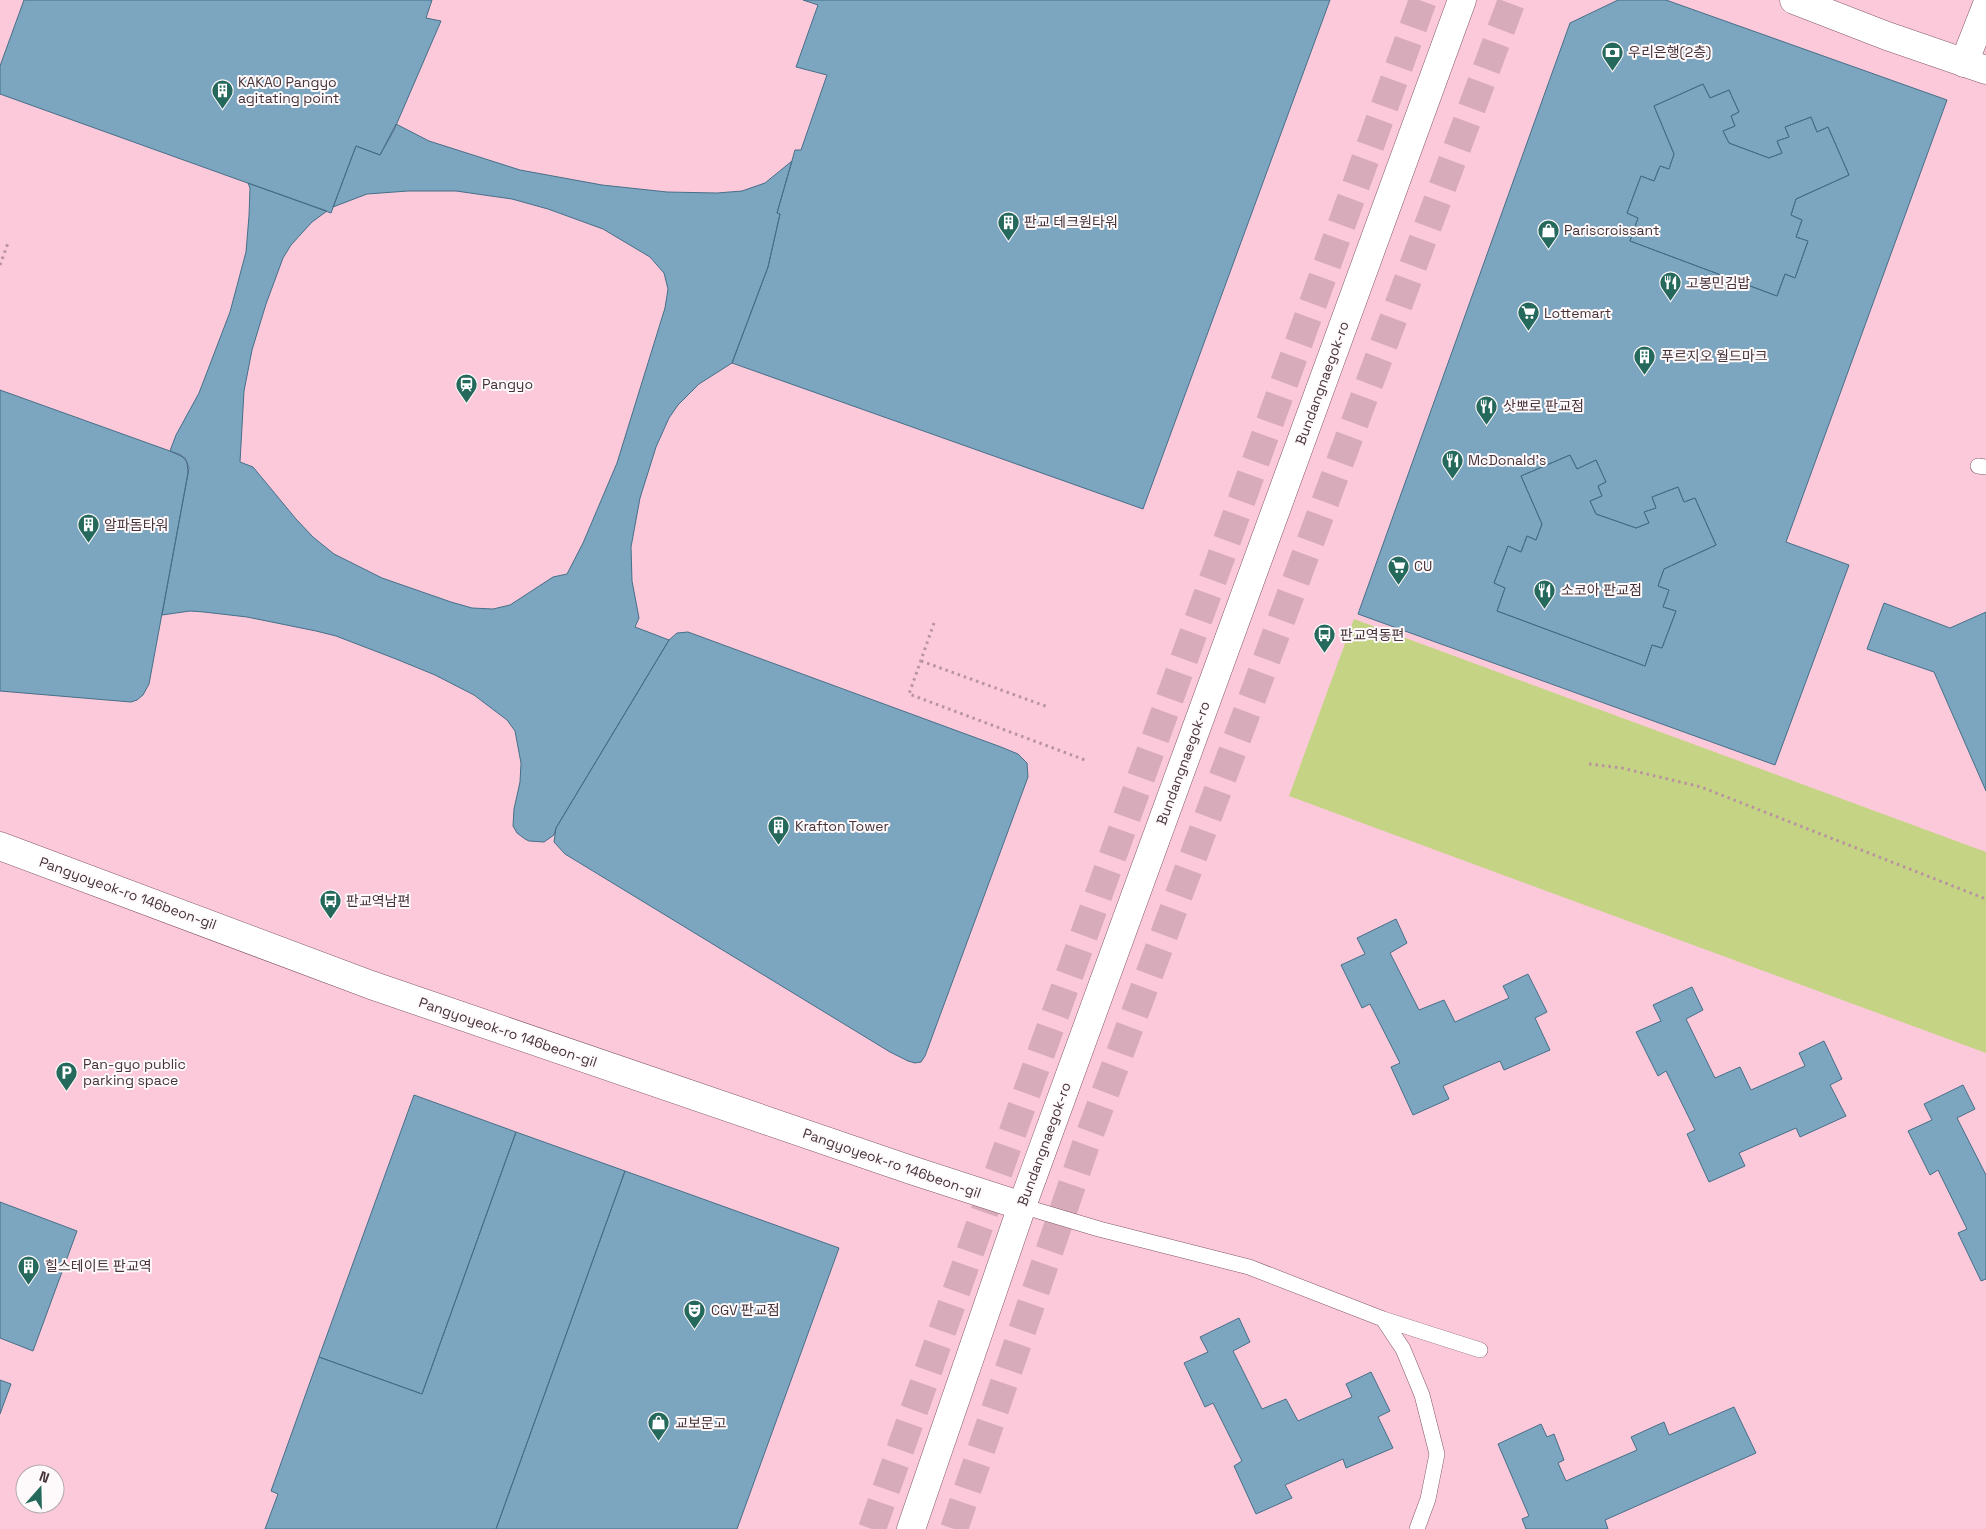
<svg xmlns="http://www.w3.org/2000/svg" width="1986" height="1529" font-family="'Space Grotesk','Noto Sans KR',sans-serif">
  <rect width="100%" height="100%" fill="#fbc9da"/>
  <path fill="#c5d484" d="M 1354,619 L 1986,852 L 1986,1053 L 1289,796 Z"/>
  <path fill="#7ca5c0" stroke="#476f88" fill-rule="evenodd" d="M 24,0 L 432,0 L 426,18 L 441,21 L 394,130 L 380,155 L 356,146 L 331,213 L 0,94 L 0,66 Z
    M 803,0 L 1330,0 L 1143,509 L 732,363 L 768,267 L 780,214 L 777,213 L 795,150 L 801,150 L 827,75 L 796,67 L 818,5 Z
    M 1618,0 L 1666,0 L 1947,100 L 1786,542 L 1849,565 L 1775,765 L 1358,614 L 1570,23 ZM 1703,84 L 1710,98 L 1729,90 L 1739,112 L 1731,116 L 1735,126 L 1723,131 L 1729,143 L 1769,158 L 1782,153 L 1777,141 L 1789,137 L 1785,127 L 1811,117 L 1817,132 L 1828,127 L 1849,175 L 1796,199 L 1791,215 L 1802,220 L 1796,237 L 1808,241 L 1795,278 L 1785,274 L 1777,296 L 1630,241 L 1638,218 L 1627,213 L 1641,176 L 1654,181 L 1660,166 L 1669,169 L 1674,154 L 1654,106 ZM 1570,455 L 1577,469 L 1596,460 L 1606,482 L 1598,486 L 1602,496 L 1590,501 L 1596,514 L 1636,528 L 1649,523 L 1644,512 L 1656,508 L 1652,497 L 1678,487 L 1684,502 L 1695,498 L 1716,545 L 1664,569 L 1658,586 L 1669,590 L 1663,607 L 1676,611 L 1662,648 L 1652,645 L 1645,666 L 1497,611 L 1505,588 L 1494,583 L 1508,546 L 1521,552 L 1527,536 L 1536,540 L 1542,524 L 1521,476 Z
    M 1703,84 L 1710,98 L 1729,90 L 1739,112 L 1731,116 L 1735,126 L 1723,131 L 1729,143 L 1769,158 L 1782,153 L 1777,141 L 1789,137 L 1785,127 L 1811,117 L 1817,132 L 1828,127 L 1849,175 L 1796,199 L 1791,215 L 1802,220 L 1796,237 L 1808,241 L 1795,278 L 1785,274 L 1777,296 L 1630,241 L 1638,218 L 1627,213 L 1641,176 L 1654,181 L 1660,166 L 1669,169 L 1674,154 L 1654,106 Z
    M 396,124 L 429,141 L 520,170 L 602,185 L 667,192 L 717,193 L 742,191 L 765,183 L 792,161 L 777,213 L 780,214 L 768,267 L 732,363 L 699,384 L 678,405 L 669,418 L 656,447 L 640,498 L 631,547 L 632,581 L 639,618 L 635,627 L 669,640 L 556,828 L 554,835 L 544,842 L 529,841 L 525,839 L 517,833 L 513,826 L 514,809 L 520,782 L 521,763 L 515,731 L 507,720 L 474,695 L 435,675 L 396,659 L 336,636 L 316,631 L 247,617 L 204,612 L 190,611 L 162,615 L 189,468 L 185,458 L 170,451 L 176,435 L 199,393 L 230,312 L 246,252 L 249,216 L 250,188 L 248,183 L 327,211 L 312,222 L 291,245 L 283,258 L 266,304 L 252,350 L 244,391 L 240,462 L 253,467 L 296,519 L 313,537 L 334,554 L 382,578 L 451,602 L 472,608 L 493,609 L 510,605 L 553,577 L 567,574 L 583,543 L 617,463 L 665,308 L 668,289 L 664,273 L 650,257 L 603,229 L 548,209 L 512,199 L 456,191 L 408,191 L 367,194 L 333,207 L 356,146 L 380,155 Z
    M 0,390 L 181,455 L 187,462 L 188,473 L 149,684 L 143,695 L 137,700 L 131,702 L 0,691 Z
    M 1570,455 L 1577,469 L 1596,460 L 1606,482 L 1598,486 L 1602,496 L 1590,501 L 1596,514 L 1636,528 L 1649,523 L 1644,512 L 1656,508 L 1652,497 L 1678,487 L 1684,502 L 1695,498 L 1716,545 L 1664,569 L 1658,586 L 1669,590 L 1663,607 L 1676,611 L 1662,648 L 1652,645 L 1645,666 L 1497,611 L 1505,588 L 1494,583 L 1508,546 L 1521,552 L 1527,536 L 1536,540 L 1542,524 L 1521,476 Z
    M 1884,603 L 1950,628 L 1986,612 L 1986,791 L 1934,672 L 1867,649 Z
    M 688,632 L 1001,747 L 1018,754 L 1027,763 L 1028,777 L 925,1056 L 921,1062 L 915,1063 L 908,1061 L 890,1052 L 565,854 L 554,842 L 556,828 L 669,640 L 677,633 Z
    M 1396,919 L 1407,943 L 1390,953 L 1419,1010 L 1444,1000 L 1455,1022 L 1509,998 L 1503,986 L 1528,974 L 1547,1012 L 1535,1018 L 1550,1050 L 1504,1070 L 1500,1061 L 1443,1086 L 1449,1099 L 1413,1115 L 1391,1067 L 1400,1063 L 1370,1004 L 1362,1008 L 1341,965 L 1365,954 L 1357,938 Z
    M 1692,987 L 1703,1010 L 1686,1019 L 1715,1078 L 1740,1067 L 1751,1090 L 1805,1066 L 1799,1053 L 1824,1041 L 1842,1079 L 1830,1085 L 1846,1116 L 1800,1137 L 1796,1128 L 1739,1153 L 1745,1166 L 1709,1182 L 1687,1134 L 1695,1130 L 1666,1071 L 1658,1076 L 1636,1032 L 1661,1021 L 1653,1005 Z
    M 1963,1085 L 1975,1109 L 1957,1118 L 1986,1175 L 1986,1279 L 1981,1281 L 1958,1233 L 1967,1229 L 1938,1170 L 1930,1175 L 1908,1131 L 1932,1120 L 1924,1104 Z
    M 414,1095 L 516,1132 L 422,1394 L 319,1357 Z
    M 516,1132 L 625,1171 L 496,1529 L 265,1529 L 278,1494 L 271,1491 L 319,1357 L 422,1394 Z
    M 625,1171 L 839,1248 L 737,1529 L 496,1529 Z
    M 0,1202 L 77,1231 L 33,1351 L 0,1338 Z
    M 1239,1318 L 1250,1342 L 1233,1351 L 1262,1409 L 1286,1399 L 1298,1421 L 1352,1397 L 1346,1384 L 1371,1372 L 1390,1411 L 1378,1417 L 1393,1448 L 1346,1468 L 1343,1459 L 1285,1485 L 1292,1498 L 1256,1514 L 1234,1466 L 1242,1461 L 1213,1403 L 1205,1407 L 1184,1363 L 1208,1352 L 1200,1337 Z
    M 0,1380 L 11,1384 L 0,1414 Z
    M 1734,1407 L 1756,1453 L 1605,1520 L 1608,1529 L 1526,1529 L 1522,1519 L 1529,1516 L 1498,1444 L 1541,1424 L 1547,1437 L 1554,1434 L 1564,1460 L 1558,1463 L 1566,1481 L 1637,1450 L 1631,1437 L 1664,1422 L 1669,1435 Z"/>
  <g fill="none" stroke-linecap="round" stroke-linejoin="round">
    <path stroke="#d7abba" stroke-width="28" stroke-dasharray="28 14" stroke-linecap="butt" d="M 872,1529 L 1023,1103 L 1423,0
      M 954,1529 L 1085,1147 L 1512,0"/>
    <defs>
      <path id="service" d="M 1978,466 L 1986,467
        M 1022,1206 L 1099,1229 L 1249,1267 L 1383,1319 L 1480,1350
        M 1383,1319 L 1403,1349 L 1422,1395 L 1437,1454 L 1428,1499 L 1417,1529"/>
      <path id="minor" d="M 1964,63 L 1986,7
        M 0,846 L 371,985 L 911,1170 L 1022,1206"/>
      <path id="tertiary" d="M 1794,0 L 1887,36 L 1986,70"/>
      <path id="primary" d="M 911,1529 L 1022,1206 L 1462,0"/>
    </defs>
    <use href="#service" stroke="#835867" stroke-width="16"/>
    <use href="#minor" stroke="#835867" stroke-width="29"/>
    <use href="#tertiary" stroke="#835867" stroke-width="29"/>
    <use href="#primary" stroke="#835867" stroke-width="29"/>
    <path stroke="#b993a0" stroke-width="3" stroke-dasharray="2.5 4" stroke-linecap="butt" d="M 0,265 L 8,243
      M 934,623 L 909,694 L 1085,760
      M 921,661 L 1048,707
      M 1589,764 L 1622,768 L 1701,787 L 1986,899"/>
    <use href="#service" stroke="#fff" stroke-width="15"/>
    <use href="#minor" stroke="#fff" stroke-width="28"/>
    <use href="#tertiary" stroke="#fff" stroke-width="28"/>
    <use href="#primary" stroke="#fff" stroke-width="28"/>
  </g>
  <defs>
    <symbol id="bank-pin" viewBox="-11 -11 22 30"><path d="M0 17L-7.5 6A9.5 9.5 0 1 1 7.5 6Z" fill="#24695b" stroke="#fef9fa"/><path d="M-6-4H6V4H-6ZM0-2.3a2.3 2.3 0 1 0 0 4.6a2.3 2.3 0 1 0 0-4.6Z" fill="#fff"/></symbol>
    <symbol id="building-pin" viewBox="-11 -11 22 30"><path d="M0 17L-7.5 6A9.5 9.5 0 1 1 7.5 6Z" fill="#24695b" stroke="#fef9fa"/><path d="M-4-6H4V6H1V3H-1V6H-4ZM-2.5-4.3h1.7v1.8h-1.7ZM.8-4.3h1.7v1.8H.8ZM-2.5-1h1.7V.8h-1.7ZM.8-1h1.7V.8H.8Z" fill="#fff"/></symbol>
    <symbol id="shop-pin" viewBox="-11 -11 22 30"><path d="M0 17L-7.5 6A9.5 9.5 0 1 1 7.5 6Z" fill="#24695b" stroke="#fef9fa"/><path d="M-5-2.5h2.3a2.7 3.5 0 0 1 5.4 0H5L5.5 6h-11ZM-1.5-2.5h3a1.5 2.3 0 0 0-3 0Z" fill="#fff"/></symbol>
    <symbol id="restaurant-pin" viewBox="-11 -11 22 30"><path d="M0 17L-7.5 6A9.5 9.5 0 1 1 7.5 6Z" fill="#24695b" stroke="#fef9fa"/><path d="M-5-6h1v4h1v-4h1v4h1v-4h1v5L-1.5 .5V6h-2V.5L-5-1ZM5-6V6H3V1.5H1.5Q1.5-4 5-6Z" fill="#fff"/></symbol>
    <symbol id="supermarket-pin" viewBox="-11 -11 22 30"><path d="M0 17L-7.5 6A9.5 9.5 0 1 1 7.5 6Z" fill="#24695b" stroke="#fef9fa"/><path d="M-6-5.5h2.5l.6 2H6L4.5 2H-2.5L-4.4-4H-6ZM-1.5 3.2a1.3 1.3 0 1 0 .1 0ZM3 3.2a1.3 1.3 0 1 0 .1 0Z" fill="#fff"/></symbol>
    <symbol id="station-pin" viewBox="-11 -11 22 30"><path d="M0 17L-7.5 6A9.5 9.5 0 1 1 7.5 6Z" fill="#24695b" stroke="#fef9fa"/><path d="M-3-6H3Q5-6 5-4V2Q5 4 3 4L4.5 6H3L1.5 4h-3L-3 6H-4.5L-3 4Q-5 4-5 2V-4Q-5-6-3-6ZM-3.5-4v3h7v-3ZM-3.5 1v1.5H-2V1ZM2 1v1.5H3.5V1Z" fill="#fff"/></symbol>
    <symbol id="bus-pin" viewBox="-11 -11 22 30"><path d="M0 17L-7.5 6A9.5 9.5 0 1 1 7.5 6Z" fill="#24695b" stroke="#fef9fa"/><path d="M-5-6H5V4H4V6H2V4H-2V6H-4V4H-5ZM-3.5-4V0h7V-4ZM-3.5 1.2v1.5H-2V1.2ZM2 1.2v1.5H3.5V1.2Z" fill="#fff"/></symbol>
    <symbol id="parking-pin" viewBox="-11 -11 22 30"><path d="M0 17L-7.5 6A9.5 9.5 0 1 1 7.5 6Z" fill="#24695b" stroke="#fef9fa"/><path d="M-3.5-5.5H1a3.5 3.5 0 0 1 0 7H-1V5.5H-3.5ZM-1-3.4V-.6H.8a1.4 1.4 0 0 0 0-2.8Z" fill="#fff"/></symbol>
    <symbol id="theatre-pin" viewBox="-11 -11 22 30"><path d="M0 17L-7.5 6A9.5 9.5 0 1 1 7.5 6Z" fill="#24695b" stroke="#fef9fa"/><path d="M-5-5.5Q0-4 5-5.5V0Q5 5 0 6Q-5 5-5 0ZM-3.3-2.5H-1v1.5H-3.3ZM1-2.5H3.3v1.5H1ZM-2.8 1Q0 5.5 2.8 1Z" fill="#fff"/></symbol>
  </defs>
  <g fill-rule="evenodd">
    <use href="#bank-pin" x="1600" y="40" width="25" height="34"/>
    <use href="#building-pin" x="210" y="78" width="25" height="34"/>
    <use href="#building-pin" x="996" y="210" width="25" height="34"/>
    <use href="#shop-pin" x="1536" y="218" width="25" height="34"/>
    <use href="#restaurant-pin" x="1658" y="270" width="25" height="34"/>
    <use href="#supermarket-pin" x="1516" y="300" width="25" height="34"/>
    <use href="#building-pin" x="1632" y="344" width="25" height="34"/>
    <use href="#station-pin" x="454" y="372" width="25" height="34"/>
    <use href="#restaurant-pin" x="1474" y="394" width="25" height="34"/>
    <use href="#restaurant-pin" x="1440" y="448" width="25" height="34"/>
    <use href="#building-pin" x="76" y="512" width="25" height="34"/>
    <use href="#supermarket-pin" x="1386" y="554" width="25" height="34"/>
    <use href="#restaurant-pin" x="1532" y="578" width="25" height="34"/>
    <use href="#bus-pin" x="1312" y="622" width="25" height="34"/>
    <use href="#building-pin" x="766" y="814" width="25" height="34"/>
    <use href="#bus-pin" x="318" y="888" width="25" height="34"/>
    <use href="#parking-pin" x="54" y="1060" width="25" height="34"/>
    <use href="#building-pin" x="16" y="1254" width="25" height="34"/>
    <use href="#theatre-pin" x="682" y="1298" width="25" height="34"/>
    <use href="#shop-pin" x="646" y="1410" width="25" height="34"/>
  </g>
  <g text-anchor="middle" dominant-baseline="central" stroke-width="4" stroke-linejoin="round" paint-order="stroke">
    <g font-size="14" fill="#463339" stroke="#fef9fa" text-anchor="start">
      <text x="1628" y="52">우리은행(2층)</text>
      <text x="238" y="82">KAKAO Pangyo<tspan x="238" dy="16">agitating point</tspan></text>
      <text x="1024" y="222">판교 테크원타워</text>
      <text x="1564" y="230">Pariscroissant</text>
      <text x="1686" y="283">고봉민김밥</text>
      <text x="1544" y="313">Lottemart</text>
      <text x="1661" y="356">푸르지오 월드마크</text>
      <text x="482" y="384">Pangyo</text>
      <text x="1503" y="406">삿뽀로 판교점</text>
      <text x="1468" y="460">McDonald's</text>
      <text x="104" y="525">알파돔타워</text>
      <text x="1414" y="566">CU</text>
      <text x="1561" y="590">소코아 판교점</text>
      <text x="1340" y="635">판교역동편</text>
      <text x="795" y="826">Krafton Tower</text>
      <text x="346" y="901">판교역남편</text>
      <text x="83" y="1064">Pan-gyo public<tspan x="83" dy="16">parking space</tspan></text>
      <text x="45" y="1266">힐스테이트 판교역</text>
      <text x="711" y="1310">CGV 판교점</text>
      <text x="675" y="1423">교보문고</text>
    </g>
    <g font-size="14" fill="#463339" stroke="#fef9fa">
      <text transform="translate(1322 383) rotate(-70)">Bundangnaegok-ro</text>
      <text transform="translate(1183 763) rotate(-70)">Bundangnaegok-ro</text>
      <text transform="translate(128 893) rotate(20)">Pangyoyeok-ro 146beon-gil</text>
      <text transform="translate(508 1032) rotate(19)">Pangyoyeok-ro 146beon-gil</text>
      <text transform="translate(1044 1144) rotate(-70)">Bundangnaegok-ro</text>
      <text transform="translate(892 1163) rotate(19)">Pangyoyeok-ro 146beon-gil</text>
    </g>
  </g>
  <g transform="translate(40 1489) rotate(20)"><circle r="24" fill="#fef9fa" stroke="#b4aaad"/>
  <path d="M0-4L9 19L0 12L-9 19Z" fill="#24695b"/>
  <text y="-8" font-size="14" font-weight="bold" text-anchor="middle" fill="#463339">N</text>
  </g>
</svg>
